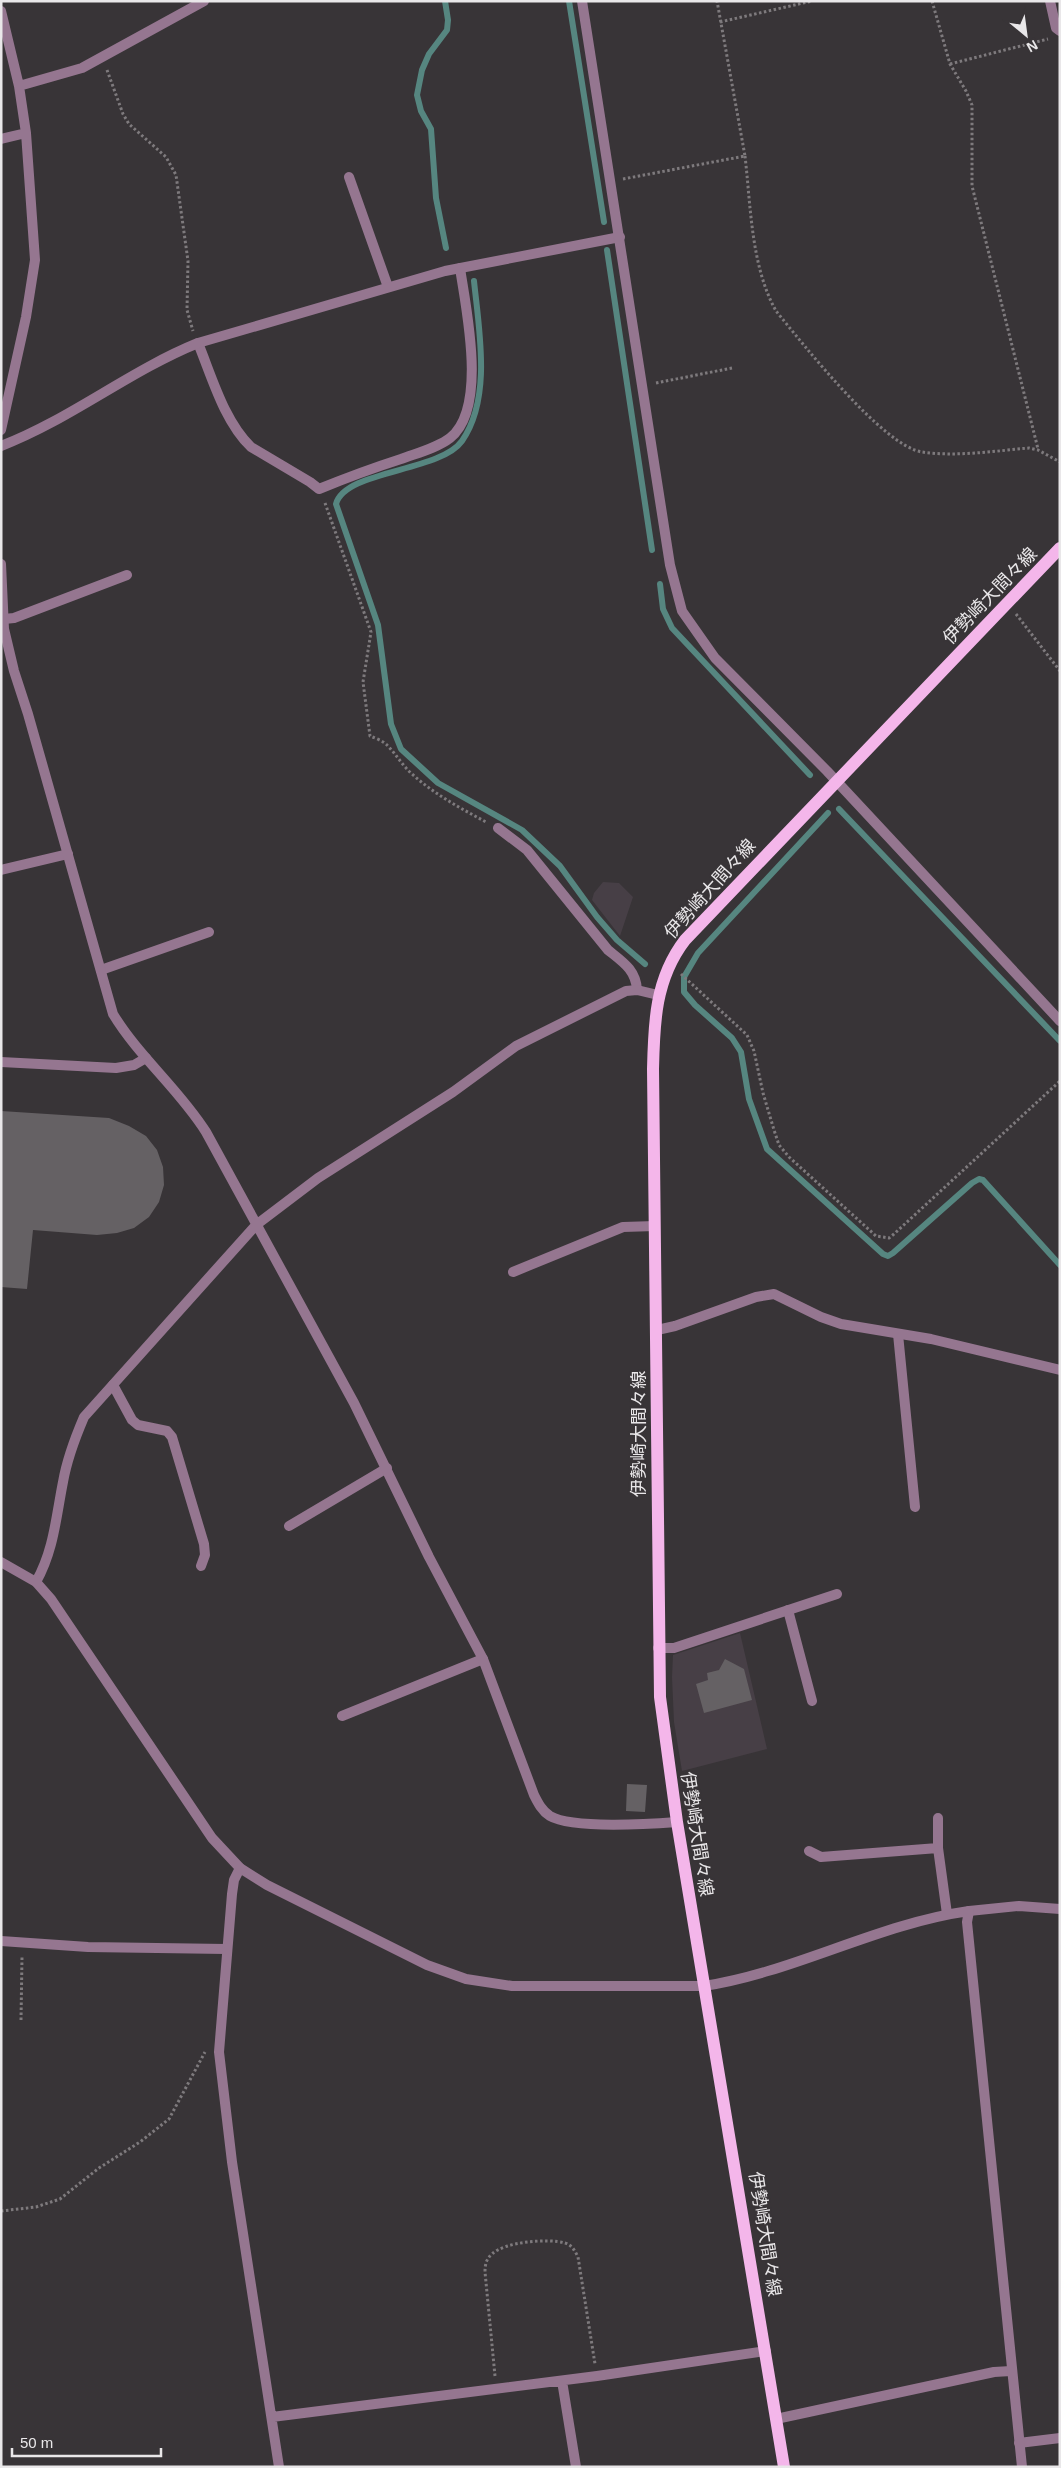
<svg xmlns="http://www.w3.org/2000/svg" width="1061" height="2468" font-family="Arial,'Noto Sans JP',sans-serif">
  <rect width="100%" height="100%" fill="#383437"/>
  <path fill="#473f46" d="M 603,882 L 619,883 L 633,897 L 620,936 L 592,900 L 594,893 Z
    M 740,1633 L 767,1749 L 682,1771 L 674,1722 L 672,1677 L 673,1655 Z"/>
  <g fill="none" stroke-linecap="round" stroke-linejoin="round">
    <path stroke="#568680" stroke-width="6" d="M 445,1 L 448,20 L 447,30 L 429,54 L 422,70 L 417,95 L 421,111 L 431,129 L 436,198 L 446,248
      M 569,1 L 604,222
      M 607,250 L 652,550
      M 474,281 C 479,330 492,398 462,441 C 440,472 345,470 336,504 L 378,625 L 391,724 L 401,749 L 438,783 L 522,830 L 560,866 L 597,917 L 617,940 L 645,964
      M 660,584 L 663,609 L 672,628 L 810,775
      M 839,809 L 1060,1041
      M 828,813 L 698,953 L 684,977 L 684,992 L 695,1005 L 732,1038 L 741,1052 L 749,1099 L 767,1149 L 883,1254 L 888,1256 L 893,1253 L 972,1183 L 979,1179 L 983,1180 L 1060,1265"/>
  </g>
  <path fill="#656164" d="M 1,1111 L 109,1118 L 129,1126 L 146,1136 L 157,1150 L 163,1167 L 164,1185 L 159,1202 L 149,1217 L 134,1228 L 117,1233 L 97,1235 L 33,1230 L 27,1289 L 1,1287 Z
    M 725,1659 L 744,1669 L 752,1700 L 704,1713 L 696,1684 L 708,1680 L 707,1673 L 719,1670 Z
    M 627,1784 L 647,1785 L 645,1812 L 626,1811 Z"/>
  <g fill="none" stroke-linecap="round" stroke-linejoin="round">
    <path stroke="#7e7a7d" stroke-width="3" stroke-dasharray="2.5 2.5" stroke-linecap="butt" d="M 932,1 L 950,64 L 966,91 L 972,105 L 972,186 L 1038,449
      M 720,22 L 812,1
      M 950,64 L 1048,39
      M 107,70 L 123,114 L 129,124 L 166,157 L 176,175 L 188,261 L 187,310 L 193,331
      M 745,156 C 751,208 751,266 776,311 C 803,344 883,446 922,452 C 956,457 995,451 1029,448 L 1038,450 L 1060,462
      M 623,179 L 745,156 L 717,1
      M 656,383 L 732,368
      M 325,503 L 371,632 L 363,682 L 370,736 C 375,738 383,741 387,745 C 396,754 402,765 412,774 C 434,794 460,808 486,822
      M 1016,614 L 1060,671
      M 681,974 L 747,1035 L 754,1051 L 763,1093 L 774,1130 L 779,1145 L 789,1157 L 876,1236 L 889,1238 L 894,1234 L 1060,1081
      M 21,2020 L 22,1957
      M 1,2211 L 36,2207 L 60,2199 L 99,2168 L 140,2142 L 169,2119 L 205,2052
      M 495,2376 L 485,2272 C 485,2265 486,2259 492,2254 C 504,2242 548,2238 565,2243 C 572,2245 575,2251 578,2257 L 595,2364"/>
    <path stroke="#957690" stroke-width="10" d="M 1050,1 L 1056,28 L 1060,31
      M 349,177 L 388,287
      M 198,343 C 212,377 224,421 251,447 L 310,482 L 319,489 C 346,478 373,468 401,459 C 417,453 437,448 450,438 C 488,408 466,309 460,268
      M 4,619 L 14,618 L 127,575
      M 498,828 L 527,850 L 608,950 C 623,962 636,970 637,990
      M 1,870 L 68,854
      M 101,970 L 209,932
      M 1,1062 L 116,1068 L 134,1065 L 146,1058
      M 898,1334 L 915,1507
      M 113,1385 L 132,1420 L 138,1425 L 167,1431 L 172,1437 L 204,1544 L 205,1555 L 201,1566
      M 289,1526 L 387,1468
      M 788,1610 L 812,1701
      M 342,1716 L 483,1659
      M 938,1818 L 938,1848 L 947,1914
      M 809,1851 L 821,1857 L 938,1848
      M 969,1911 L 1019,1906 L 1060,1909
      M 1,1941 L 88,1947 L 226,1949
      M 776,2419 L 994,2372 L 1011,2371
      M 1019,2443 L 1060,2438"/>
    <path stroke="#957690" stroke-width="10" d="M 1,11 L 19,86 L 26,133 L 35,260 L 26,317 L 1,430
      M 19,86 L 82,68 L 204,1
      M 1,139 L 26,133
      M 1,446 C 71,419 129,371 198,343 L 445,271 L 620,237
      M 1,564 L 4,629 L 14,671 L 28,714 L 113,1014 C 139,1057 179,1089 206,1132 L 354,1403 L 429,1557 L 483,1659 L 534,1795 C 538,1803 542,1811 550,1816 C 572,1829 650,1824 677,1822
      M 513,1272 L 623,1227 L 655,1226
      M 657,1330 L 675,1326 L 756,1297 L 774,1294 L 821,1317 L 841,1324 L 931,1339 L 1060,1370
      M 36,1582 C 54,1550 56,1517 63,1482 C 67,1459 75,1438 84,1417 L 256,1225 L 318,1178 L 453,1092 L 516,1046 L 626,991 L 637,990 L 658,995
      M 658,1648 L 674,1648 L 837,1594
      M 240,1868 L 234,1880 L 232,1894 L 219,2052 L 232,2162 L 279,2467
      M 704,1986 C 795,1972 877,1924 969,1911 L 967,1922 L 1022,2467
      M 562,2381 L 576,2467
      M 272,2417 L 597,2376 L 766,2351"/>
    <path stroke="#957690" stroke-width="10" d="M 582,1 L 670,565 L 682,611 L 715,658 L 827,771 L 1060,1021
      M 1,1562 L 36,1582 L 51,1599 L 212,1838 L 240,1868 L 267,1885 L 427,1965 L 466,1979 L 512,1986 L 704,1986"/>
    <path stroke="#f4b6ea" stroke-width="12" d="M 784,2467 L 677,1822 L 660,1697 L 653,1069 C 654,1023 655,979 685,940 L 1060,548"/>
  </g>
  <g text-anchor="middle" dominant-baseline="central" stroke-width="4" stroke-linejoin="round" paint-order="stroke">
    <g font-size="18" fill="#e9e7e9" stroke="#383437">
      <text transform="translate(990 596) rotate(-46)">伊勢崎大間々線</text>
      <text transform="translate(710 889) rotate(-48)">伊勢崎大間々線</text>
      <text transform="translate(639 1434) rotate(-90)">伊勢崎大間々線</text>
      <text transform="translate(697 1834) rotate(81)">伊勢崎大間々線</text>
      <text transform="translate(765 2234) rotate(81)">伊勢崎大間々線</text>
    </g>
  </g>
  <rect width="1061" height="2468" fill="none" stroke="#e9e7e9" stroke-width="5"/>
  <g transform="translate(1026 35) rotate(151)" stroke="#383437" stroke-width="4" paint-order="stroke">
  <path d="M0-4L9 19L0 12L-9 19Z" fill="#e9e7e9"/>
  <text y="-8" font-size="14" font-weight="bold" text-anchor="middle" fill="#e9e7e9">N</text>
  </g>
  <path d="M12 2448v8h149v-8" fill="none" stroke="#e9e7e9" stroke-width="2.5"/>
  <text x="20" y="2448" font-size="15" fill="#e9e7e9" stroke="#383437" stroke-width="4" paint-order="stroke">50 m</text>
</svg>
